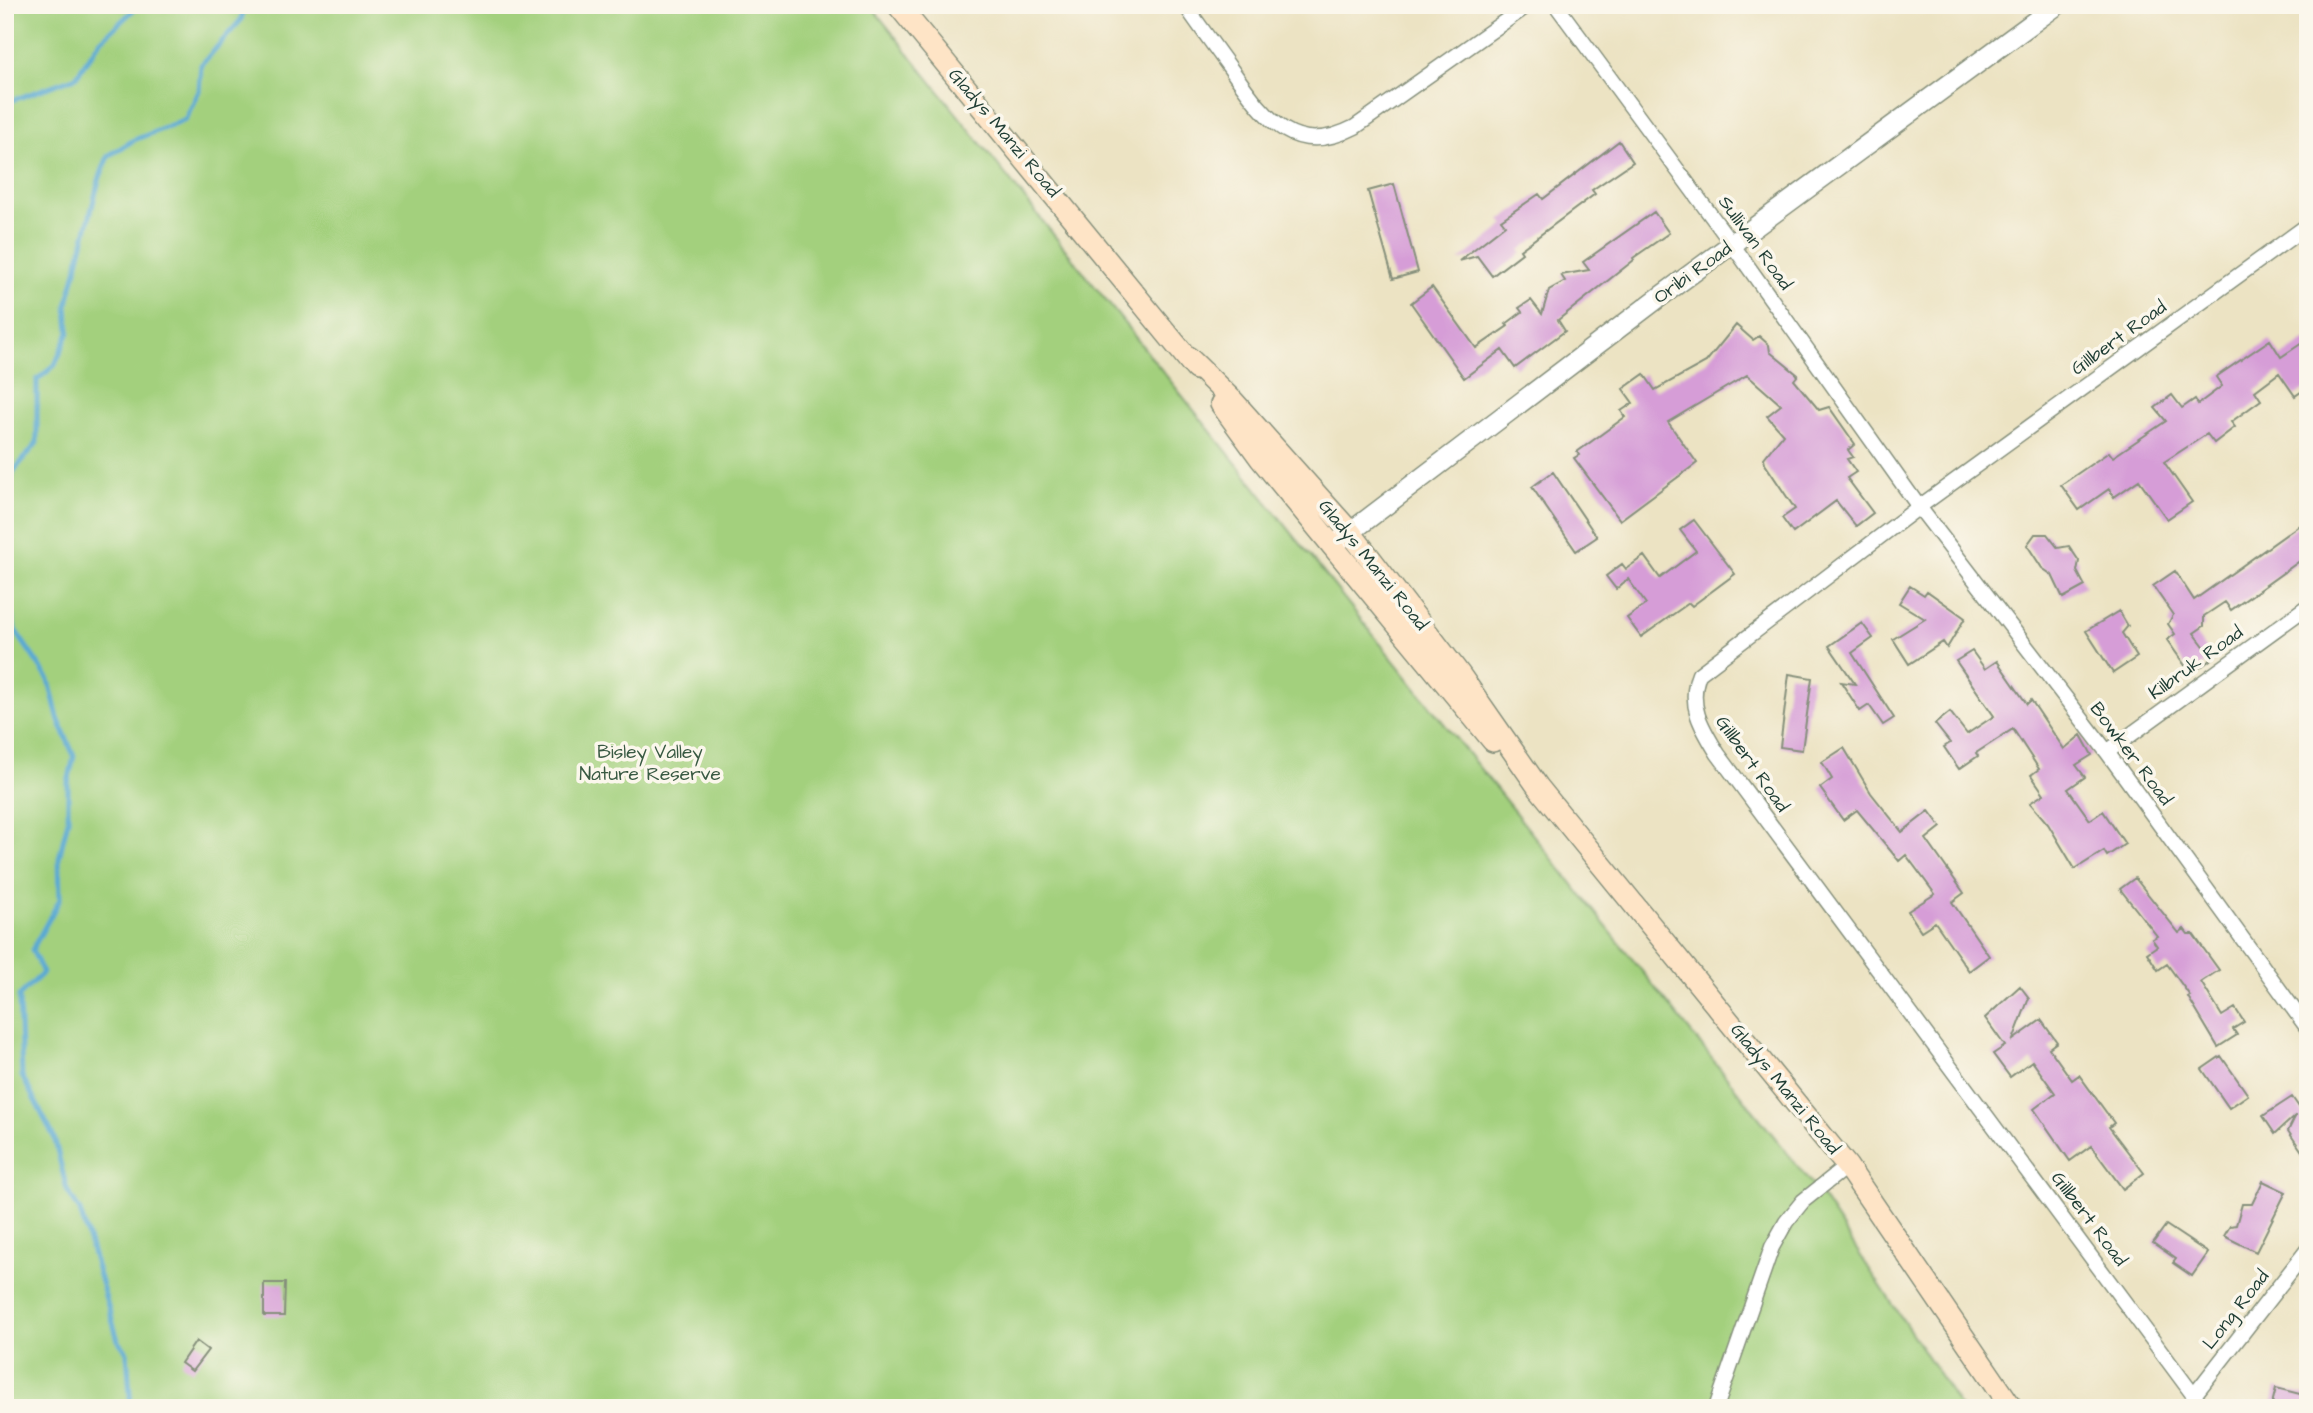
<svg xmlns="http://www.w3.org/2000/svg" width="2313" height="1413" font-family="'Architects Daughter',sans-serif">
  <rect width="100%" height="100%" fill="#fbf7ec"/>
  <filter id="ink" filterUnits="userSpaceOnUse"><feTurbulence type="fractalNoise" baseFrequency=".0143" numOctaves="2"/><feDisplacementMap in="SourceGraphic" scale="14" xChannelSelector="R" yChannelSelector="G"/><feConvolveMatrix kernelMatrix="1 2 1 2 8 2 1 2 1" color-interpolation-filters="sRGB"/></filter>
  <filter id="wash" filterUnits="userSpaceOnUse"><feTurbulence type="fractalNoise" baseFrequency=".00686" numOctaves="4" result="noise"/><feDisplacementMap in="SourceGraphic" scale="28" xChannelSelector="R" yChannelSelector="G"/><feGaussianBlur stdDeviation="1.57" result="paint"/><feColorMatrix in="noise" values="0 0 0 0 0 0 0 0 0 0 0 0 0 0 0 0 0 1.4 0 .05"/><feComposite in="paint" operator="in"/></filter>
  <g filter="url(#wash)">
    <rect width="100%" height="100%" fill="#ece3c3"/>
    <path fill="#a3d07d" stroke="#618658" stroke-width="2" d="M 5,5 L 870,5 L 1820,1194 L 1961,1408 L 5,1408 Z"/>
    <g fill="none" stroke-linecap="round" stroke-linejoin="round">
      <path stroke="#59a9d3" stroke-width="5" d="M 5,103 L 76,77 L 100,41 L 139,5
        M 5,505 L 13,472 L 37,443 L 37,380 L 55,365 L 69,332 L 67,306 L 99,180 L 108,156 L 134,140 L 185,120 L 199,91 L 201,65 L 241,20 L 245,5
        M 5,589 L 15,630 L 49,680 L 58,718 L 74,756 L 68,783 L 68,820 L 59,858 L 60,899 L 32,950 L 43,973 L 19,996 L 22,1076 L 54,1137 L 67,1190 L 80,1211 L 118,1340 L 127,1352 L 131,1408"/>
    </g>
    <g id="blocks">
      <path fill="#d69dd7" d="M 1619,141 L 1633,162 L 1592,190 L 1595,194 L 1520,250 L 1522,253 L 1492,276 L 1477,256 L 1459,261 L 1505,225 L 1501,220 L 1539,194 L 1543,199 Z
        M 1394,184 L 1418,272 L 1393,279 L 1368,191 Z
        M 1654,212 L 1669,233 L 1633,258 L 1634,260 L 1558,320 L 1565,331 L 1515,368 L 1502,350 L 1464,378 L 1411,303 L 1432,287 L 1476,348 L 1508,326 L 1506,324 L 1522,312 L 1519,308 L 1531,300 L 1542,314 L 1549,290 L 1565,281 L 1561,275 L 1589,270 L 1583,262 Z
        M 1736,325 L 1753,340 L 1759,336 L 1769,345 L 1770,352 L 1798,375 L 1794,380 L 1819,410 L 1829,407 L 1855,444 L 1848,450 L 1853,457 L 1847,459 L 1856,472 L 1847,478 L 1873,513 L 1856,526 L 1836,501 L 1793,533 L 1782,518 L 1795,509 L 1765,464 L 1764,458 L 1783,434 L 1767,416 L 1781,405 L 1747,375 L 1668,422 L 1697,463 L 1620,520 L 1574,458 L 1579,455 L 1577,452 L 1625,417 L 1621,411 L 1633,403 L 1623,389 L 1644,374 L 1655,390 L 1706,362 Z
        M 2308,339 L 2308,387 L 2295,396 L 2279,373 L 2255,391 L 2261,400 L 2231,422 L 2235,427 L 2214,443 L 2207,434 L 2164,462 L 2192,502 L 2167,519 L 2139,480 L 2114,497 L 2109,489 L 2079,510 L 2061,485 L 2109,452 L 2113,457 L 2166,421 L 2155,408 L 2172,395 L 2182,408 L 2195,399 L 2198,404 L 2222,386 L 2216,377 L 2270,340 L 2281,357 Z
        M 1553,472 L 1597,537 L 1576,551 L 1532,487 Z
        M 2308,519 L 2308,555 L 2231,610 L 2225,602 L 2204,616 L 2204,626 L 2194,633 L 2213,658 L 2191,674 L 2167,640 L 2175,634 L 2168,624 L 2173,615 L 2153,586 L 2175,571 L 2194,600 Z
        M 1694,520 L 1735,574 L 1692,606 L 1689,603 L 1641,637 L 1627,618 L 1646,604 L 1628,579 L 1616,589 L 1606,576 L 1622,564 L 1626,569 L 1644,556 L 1660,578 L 1696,551 L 1680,530 Z
        M 2035,534 L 2047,534 L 2058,548 L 2069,546 L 2079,561 L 2077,571 L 2085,586 L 2063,598 L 2052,575 L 2042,568 L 2027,545 Z
        M 1910,586 L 1924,595 L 1927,591 L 1965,618 L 1947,648 L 1943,642 L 1909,664 L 1893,639 L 1925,619 L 1899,603 Z
        M 2119,611 L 2128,626 L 2122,633 L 2137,657 L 2113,673 L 2086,631 Z
        M 1862,623 L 1873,638 L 1852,653 L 1894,718 L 1883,725 L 1869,705 L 1860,711 L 1841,682 L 1855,684 L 1829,646 Z
        M 1972,651 L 1985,669 L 1997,661 L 2027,704 L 2031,700 L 2064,749 L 2081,735 L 2092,755 L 2076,765 L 2085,777 L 2068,789 L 2090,820 L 2103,811 L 2125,844 L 2107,856 L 2104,851 L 2075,869 L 2048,824 L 2030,803 L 2044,794 L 2031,775 L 2039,769 L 2013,729 L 1976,753 L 1978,756 L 1959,769 L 1944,747 L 1950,743 L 1935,724 L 1950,712 L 1967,734 L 1994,716 L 1956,661 Z
        M 1789,674 L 1812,678 L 1802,750 L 1780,747 Z
        M 1844,748 L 1871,793 L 1902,832 L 1929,811 L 1941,827 L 1926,839 L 1964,893 L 1952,902 L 1989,956 L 1969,971 L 1935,922 L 1921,931 L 1908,911 L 1935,894 L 1906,855 L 1899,861 L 1857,810 L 1843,820 L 1820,788 L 1832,779 L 1822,762 Z
        M 2135,878 L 2179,933 L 2184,929 L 2188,934 L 2193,934 L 2219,970 L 2201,982 L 2222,1016 L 2235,1008 L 2244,1022 L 2233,1029 L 2237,1035 L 2218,1047 L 2188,997 L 2190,996 L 2167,964 L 2158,970 L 2147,953 L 2157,946 L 2152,939 L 2157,936 L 2120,889 Z
        M 2020,986 L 2029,998 L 2013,1040 L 2041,1020 L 2057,1042 L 2049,1048 L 2072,1080 L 2079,1075 L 2114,1123 L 2109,1127 L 2144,1173 L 2123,1189 L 2091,1146 L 2070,1161 L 2034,1109 L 2055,1093 L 2032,1061 L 2010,1077 L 1993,1054 L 2005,1046 L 1985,1018 Z
        M 2221,1056 L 2248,1095 L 2229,1108 L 2202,1069 Z
        M 2292,1097 L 2308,1120 L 2308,1160 L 2288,1131 L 2296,1115 L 2275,1134 L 2263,1116 Z
        M 2263,1181 L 2286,1192 L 2256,1252 L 2224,1236 L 2230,1226 L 2236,1225 L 2242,1204 L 2252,1204 Z
        M 2166,1225 L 2208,1253 L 2192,1276 L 2173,1263 L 2176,1259 L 2153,1243 Z
        M 264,1283 L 285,1283 L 284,1316 L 264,1316 Z
        M 196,1341 L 208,1350 L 192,1371 L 181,1363 Z
        M 2276,1388 L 2308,1396 L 2308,1408 L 2271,1408 Z"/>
    </g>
  </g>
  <g filter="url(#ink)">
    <use href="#blocks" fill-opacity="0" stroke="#86907c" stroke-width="2"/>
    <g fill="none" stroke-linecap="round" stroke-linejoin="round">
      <defs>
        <path id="minor" d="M 1185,5 C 1201,28 1217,50 1233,72 C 1266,118 1293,159 1355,127 L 1528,5
          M 1556,5 L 1732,244 L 1919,507 L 2107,752 L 2308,1029
          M 2107,752 L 2308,606
          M 2195,1394 L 2308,1249
          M 1716,1408 L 1772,1247 L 1786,1222 L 1803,1201 L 1847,1166
          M 2203,1408 L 1718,754 C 1702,728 1687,705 1699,674 L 1919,507 L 2308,225"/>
        <path id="tertiary" d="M 1332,546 L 1657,299 L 2057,5"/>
        <path id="secondary" d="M 898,5 L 1196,369
          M 1189,358 L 1233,401 L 1350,532 L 1460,675 L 1538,787 L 1847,1166 L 2012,1408
          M 1221,404 L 1261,459 L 1493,741"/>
      </defs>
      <use href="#minor" stroke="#86907c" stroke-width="17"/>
      <use href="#tertiary" stroke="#86907c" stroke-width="22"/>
      <use href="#secondary" stroke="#86907c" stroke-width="24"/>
      <use href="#minor" stroke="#fff" stroke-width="14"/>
      <use href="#tertiary" stroke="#fff" stroke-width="19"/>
      <use href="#secondary" stroke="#fee4c6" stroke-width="21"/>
    </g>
  </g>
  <g text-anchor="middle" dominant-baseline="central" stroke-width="7" stroke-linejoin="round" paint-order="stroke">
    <g font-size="19" fill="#1f3d34" stroke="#fbf7ec">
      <text transform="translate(1004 133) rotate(50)">Gladys Manzi Road</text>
      <text transform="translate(1755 243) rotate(54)">Sullivan Road</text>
      <text transform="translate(1693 273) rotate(-36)">Oribi Road</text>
      <text transform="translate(2119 338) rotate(-36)">Gillbert Road</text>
      <text transform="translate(1373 565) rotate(51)">Gladys Manzi Road</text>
      <text transform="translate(2196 663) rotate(-36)">Kilbruk Road</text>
      <text transform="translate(2131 754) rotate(53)">Bowker Road</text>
      <text transform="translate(1752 764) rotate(55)">Gillbert Road</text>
      <text transform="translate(1785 1089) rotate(51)">Gladys Manzi Road</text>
      <text transform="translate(2089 1219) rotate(53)">Gillbert Road</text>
      <text transform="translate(2236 1310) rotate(-52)">Long Road</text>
    </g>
    <g font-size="19" fill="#395a43" stroke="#fbf7ec">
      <text x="650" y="752">Bisley Valley<tspan x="650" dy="22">Nature Reserve</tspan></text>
    </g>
  </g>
  <rect width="2313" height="1413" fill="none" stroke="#fbf7ec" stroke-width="28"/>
</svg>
